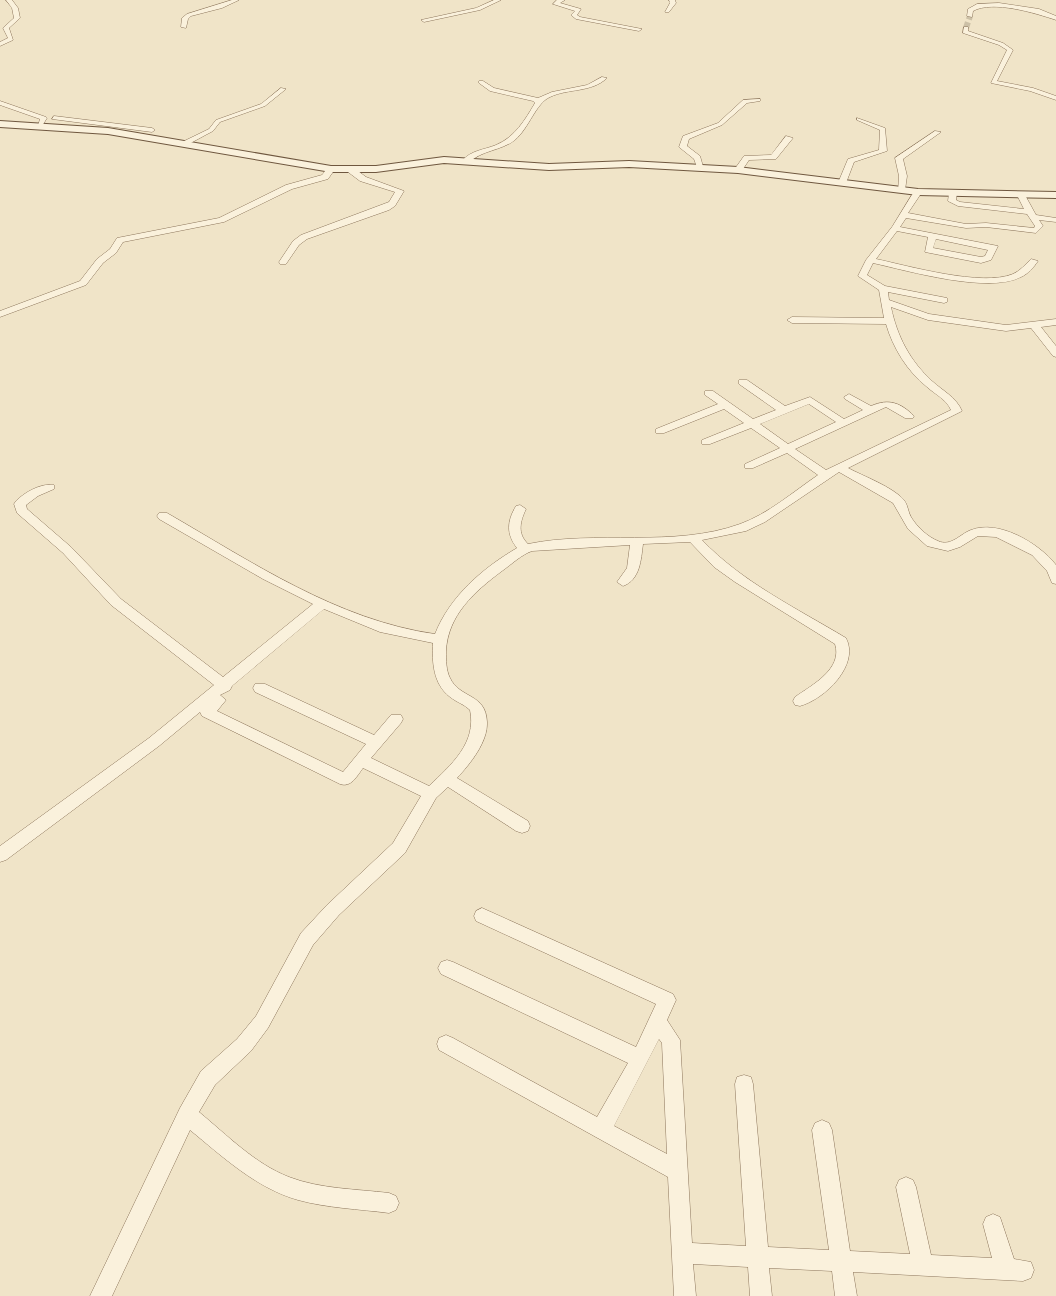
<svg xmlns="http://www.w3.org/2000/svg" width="1056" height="1296" font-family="Merriweather,serif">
  <rect width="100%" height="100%" fill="#f0e4c8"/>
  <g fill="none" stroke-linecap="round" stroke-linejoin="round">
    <path stroke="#ccc0a6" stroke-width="6" stroke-dasharray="6 3" stroke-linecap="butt" d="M 966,28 L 970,16"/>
    <defs>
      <path id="street" d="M 6,0 L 12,0 L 18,8 L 20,18 L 9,28 L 13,40 L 0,46 L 0,42 L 8,38 L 3,28 L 14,18 L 12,8 Z
        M 232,0 L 239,0 L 222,8 L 191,16 L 188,19 L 186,28 L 181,27 L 182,18 L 187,14 Z
        M 494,0 L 501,0 L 480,10 L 424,22 L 421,20 L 476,8 Z
        M 557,0 L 565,0 L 560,3 L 581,9 L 577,15 L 580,17 L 642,29 L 639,31 L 576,19 L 571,15 L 575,11 L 553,4 Z
        M 669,0 L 675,0 L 676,3 L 669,12 L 665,12 L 670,3 Z
        M 999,3 L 1039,9 L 1056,16 L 1056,20 C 1035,13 993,0 973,11 L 972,17 L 967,16 L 968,9 L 977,4 Z
        M 964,27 L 968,27 L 968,31 L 1003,43 L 1013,50 L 997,81 L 1033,88 L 1056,96 L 1056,100 L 1030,91 L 991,83 L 1007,50 L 999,45 L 963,33 Z
        M 602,77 L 607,78 C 591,93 569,88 550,97 C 536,103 529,128 515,140 C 501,151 481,150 469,163 L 462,161 C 471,150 484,150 496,145 C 515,137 525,120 535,103 L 533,101 L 490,91 L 479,83 L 479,81 L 483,81 L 494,88 L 538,98 L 552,92 L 587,85 Z
        M 281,88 L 286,89 L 265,106 L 220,122 L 213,131 L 185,146 L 178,144 L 209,129 L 216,120 L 261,104 Z
        M 760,99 L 760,101 L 747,103 L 722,125 L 689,139 L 687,146 L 700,156 L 704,170 L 698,170 L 694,159 L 679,147 L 683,136 L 718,123 L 743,100 Z
        M 0,101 L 46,117 L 47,118 L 42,126 L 38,126 L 40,119 L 0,105 Z
        M 54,116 L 152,128 L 155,130 L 152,132 L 52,119 Z
        M 857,118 L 885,128 L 887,151 L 854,162 L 846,183 L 842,185 L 838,183 L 848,159 L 879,150 L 880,130 L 857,120 Z
        M 935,131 L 941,132 L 903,159 L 907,176 L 905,190 L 898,192 L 899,176 L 895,158 Z
        M 786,136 L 793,138 L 776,159 L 749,160 L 741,172 L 734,170 L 744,156 L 771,155 Z
        M 328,167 L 335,169 L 328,179 L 292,189 L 224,222 L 123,242 L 116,253 L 103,263 L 86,285 L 0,317 L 0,311 L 80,281 L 97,259 L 110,249 L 117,238 L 219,218 L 286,185 L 322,175 Z
        M 348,168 L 354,168 L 366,177 L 404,191 L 395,206 L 389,210 L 307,239 L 299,245 L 286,264 L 280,264 L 279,262 L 293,241 L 301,235 L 389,202 L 395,192 L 360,181 L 348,172 Z
        M 915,190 L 922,192 L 908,213 L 966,224 L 986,223 L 1034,228 L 1035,226 L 1027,214 L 958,206 L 948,201 L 949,193 L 953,191 L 957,193 L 956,200 L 960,202 L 1024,209 L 1017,195 L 1021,193 L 1025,195 L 1036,215 L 1056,218 L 1056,222 L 1039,220 L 1043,226 L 1036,233 L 986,227 L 966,228 L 906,218 L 900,227 L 998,246 L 991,260 L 981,263 L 925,252 L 928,237 L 897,231 L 876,259 C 909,266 982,287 1013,274 C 1020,271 1026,264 1031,259 L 1038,261 C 1034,267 1028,274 1021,277 C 988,294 909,271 873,263 L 867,275 L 885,286 L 947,298 L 947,302 L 944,303 L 888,292 L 889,300 L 929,314 L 1006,325 L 1056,319 L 1056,325 L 1041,327 L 1056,346 L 1056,357 L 1053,356 L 1031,328 L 1006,331 L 928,320 L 891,307 C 897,336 910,361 932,381 C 943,391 956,397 962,411 L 848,468 C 863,476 893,487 904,500 C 908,505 908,512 911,517 C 917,527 928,537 938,541 C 951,547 960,534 971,530 C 999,519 1040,544 1056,565 L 1056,584 L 1052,583 L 1047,571 L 1032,555 L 996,537 L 978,536 L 960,547 L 948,551 L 927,546 L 908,529 L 893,503 L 839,472 L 765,522 L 746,531 L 702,540 C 742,582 796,608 846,638 C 860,665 825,699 800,706 L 795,705 L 793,701 L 795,697 C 812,685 843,669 835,644 L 735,582 L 714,567 L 690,542 L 643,544 C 641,560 640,580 623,586 L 617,582 L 627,568 L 630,545 L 532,551 C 521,555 512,564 502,571 C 474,592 448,615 446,651 C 446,660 446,670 450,678 C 460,699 486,693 487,722 C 488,742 470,764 457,778 L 528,821 L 530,826 L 528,831 L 522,833 L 516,831 L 448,787 L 436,798 L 405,853 L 339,915 L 313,945 L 268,1028 L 251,1051 L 215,1085 L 199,1112 C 227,1135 255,1164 289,1177 C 320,1189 356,1189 389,1193 L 396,1196 L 399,1203 L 396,1210 L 389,1213 C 359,1209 327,1208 298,1200 C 256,1188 223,1157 190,1130 L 112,1296 L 90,1296 L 180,1108 L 201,1071 L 237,1039 L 256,1016 L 301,933 L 327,905 L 393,843 L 421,796 L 363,768 C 357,776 351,788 340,784 L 202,716 L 200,712 L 159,746 L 6,860 L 0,862 L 0,846 L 149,738 L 214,685 L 111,605 L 63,553 L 17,513 L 14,504 L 16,501 C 25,492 41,483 54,485 L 54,489 L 38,496 L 26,505 L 27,509 L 71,547 L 121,599 L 223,677 L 313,604 L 263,579 L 159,519 L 157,516 L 159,513 L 167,513 C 252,562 337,620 435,634 C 450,596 483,568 517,548 C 506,534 507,521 516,506 L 520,505 L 526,509 C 520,522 517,533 528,544 C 595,530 674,548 740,524 C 768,514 793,492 818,475 L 787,453 L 753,468 L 745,468 L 745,464 L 780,448 L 751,428 L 710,444 L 702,444 L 702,440 L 744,423 L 724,409 L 664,433 L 656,433 L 656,429 L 718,404 L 705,395 L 705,391 L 713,391 L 753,419 L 776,410 L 739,384 L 739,380 L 747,380 L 785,406 L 810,397 L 844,419 L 863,410 L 845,399 L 844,397 L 849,394 L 871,406 C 889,398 901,403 914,416 L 913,418 L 905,418 L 886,407 L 795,449 L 826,470 L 951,410 C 946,399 936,395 927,387 C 907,371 893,348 886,324 L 792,323 L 787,320 L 792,317 L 884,318 L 879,290 L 858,276 L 866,260 L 892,227 ZM 936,239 L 988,250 L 985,256 L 981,257 L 933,248 ZM 809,404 L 836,422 L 788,444 L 760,424 ZM 324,609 L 380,632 L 433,643 C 432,662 433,684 450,697 C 456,702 464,704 470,710 C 477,743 451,765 429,786 L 371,758 L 401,723 L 403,719 L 401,715 L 391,715 L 374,735 L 265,684 L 255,684 L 253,688 L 255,692 L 366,744 L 343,772 L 217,711 L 226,700 L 220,695 L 230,690 L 232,686 Z
        M 482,908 L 673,994 L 676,1000 L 667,1020 L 680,1040 L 692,1243 L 746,1246 L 735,1084 L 737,1077 L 744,1075 L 751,1077 L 753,1084 L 768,1247 L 829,1250 L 812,1130 L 815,1123 L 822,1120 L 829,1123 L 832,1130 L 850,1251 L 910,1254 L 896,1187 L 899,1180 L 906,1177 L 913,1180 L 916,1187 L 931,1255 L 992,1258 L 983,1224 L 986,1217 L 993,1214 L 1000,1217 L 1014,1259 L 1031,1262 L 1034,1270 L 1031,1278 L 1023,1281 L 853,1272 L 857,1296 L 835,1296 L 832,1271 L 769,1268 L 772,1296 L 750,1296 L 748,1267 L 693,1264 L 696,1296 L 674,1296 L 668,1177 L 439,1050 L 437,1044 L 439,1038 L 446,1035 L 453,1038 L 597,1117 L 628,1063 L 441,974 L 438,968 L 441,962 L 447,960 L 453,962 L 636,1047 L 656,1004 L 476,921 L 474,916 L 476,911 ZM 659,1039 L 662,1043 L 667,1154 L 614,1126 Z"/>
      <path id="secondary" d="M 0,121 L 108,128 L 331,166 L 376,166 L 444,157 L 549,164 L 629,161 L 738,167 L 918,189 L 1056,192 L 1056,198 L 918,195 L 738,173 L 629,167 L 549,170 L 444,163 L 376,172 L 331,172 L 108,134 L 0,127 Z"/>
    </defs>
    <use href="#street" stroke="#8d765c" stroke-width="1"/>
    <use href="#secondary" stroke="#6f573f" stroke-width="2"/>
    <use href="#street" fill="#faf1dc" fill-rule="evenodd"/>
    <use href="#secondary" fill="#faf1dc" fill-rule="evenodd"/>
  </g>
</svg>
